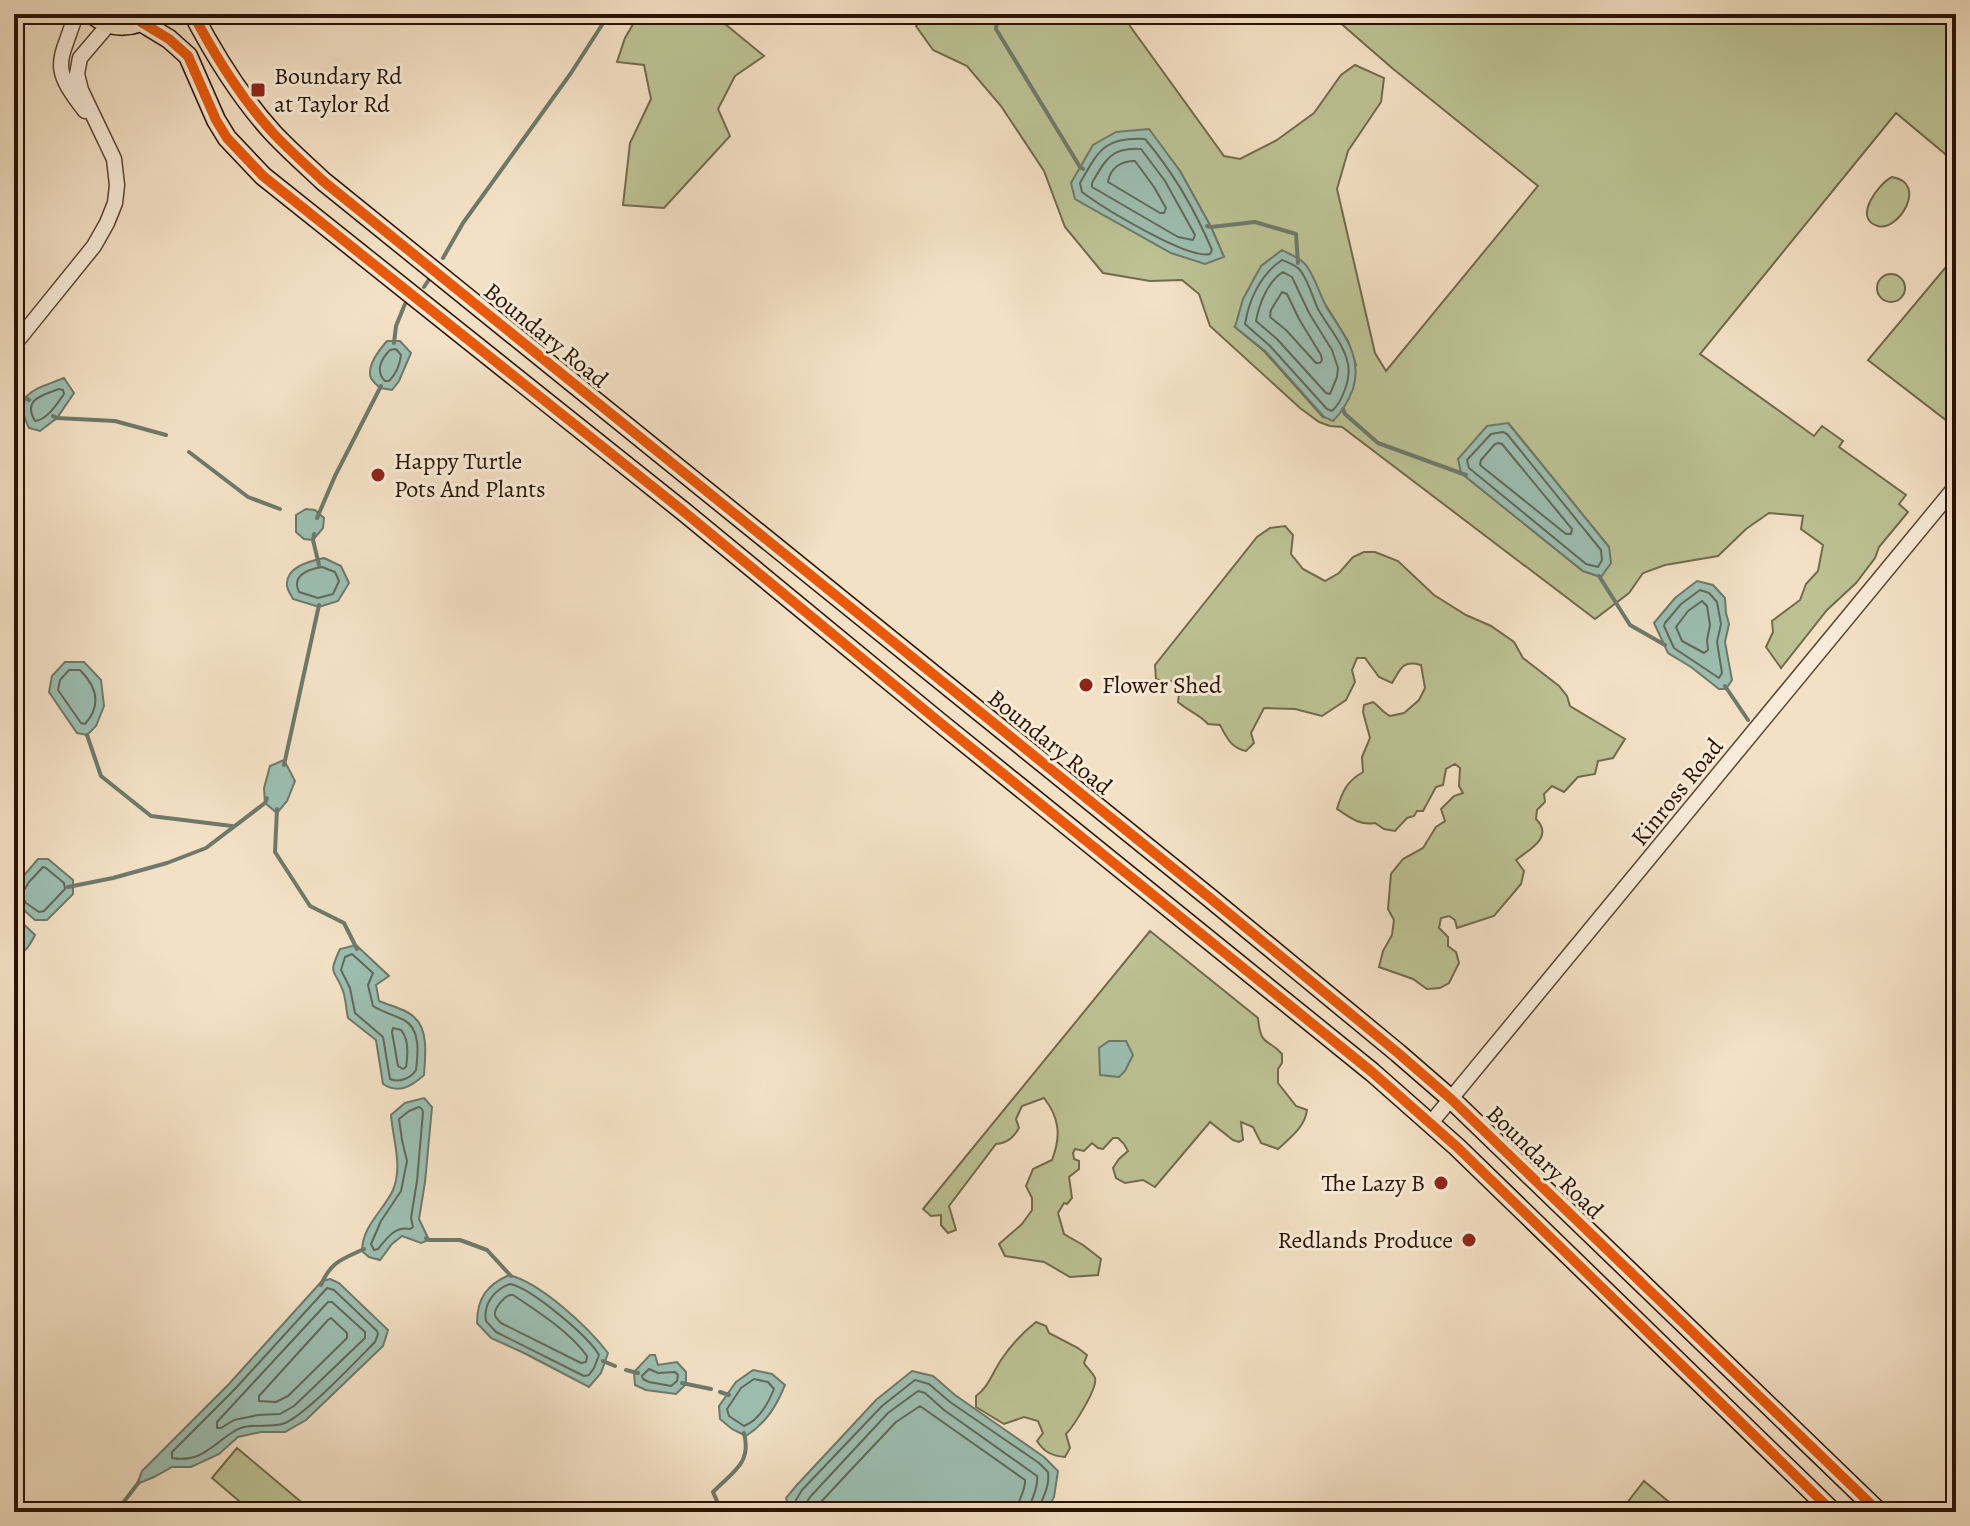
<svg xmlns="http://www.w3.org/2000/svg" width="1970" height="1526" font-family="Alegreya,serif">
  <rect width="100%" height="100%" fill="#f4e1c5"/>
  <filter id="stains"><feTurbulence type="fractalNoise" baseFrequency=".0025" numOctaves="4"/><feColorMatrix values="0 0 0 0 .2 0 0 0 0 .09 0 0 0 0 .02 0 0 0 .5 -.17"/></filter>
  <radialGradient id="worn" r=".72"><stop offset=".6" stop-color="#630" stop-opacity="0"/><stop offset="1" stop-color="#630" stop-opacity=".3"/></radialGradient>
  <path fill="#bcc294" stroke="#726a4c" stroke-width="2" fill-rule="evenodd" d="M 639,14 L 713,14 L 764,56 L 735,76 L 718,109 L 730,136 L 664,208 L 623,205 L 630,143 L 651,99 L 644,65 L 617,62 L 625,38 Z
    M 926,14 L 1127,14 L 1130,26 L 1224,156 L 1240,159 L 1277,140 L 1314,113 L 1341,75 L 1355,65 L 1384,78 L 1381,102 L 1348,151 L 1337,189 L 1375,353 L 1386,371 L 1538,186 L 1392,68 L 1330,14 L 1956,14 L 1956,163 L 1896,113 L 1700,354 L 1814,436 L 1822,426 L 1843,441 L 1839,447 L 1906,495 L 1899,504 L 1908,512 L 1879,547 L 1875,558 L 1856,583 L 1827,610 L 1781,668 L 1766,647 L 1773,632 L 1772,621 L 1800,600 L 1806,584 L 1818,571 L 1823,545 L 1801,529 L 1803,516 L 1769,513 L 1746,529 L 1718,556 L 1665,565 L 1643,573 L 1629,593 L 1595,619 L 1342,427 L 1330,426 L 1319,422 L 1300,408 L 1210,326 L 1199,294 L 1182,280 L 1150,281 L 1103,273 L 1065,227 L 1044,171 L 1001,106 L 967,66 L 933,50 L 916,26 ZM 1149,130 L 1180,171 L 1211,227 L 1224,257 ZM 1325,304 L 1348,341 L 1356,365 L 1323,417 L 1264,351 L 1235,327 ZM 1509,424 L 1609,547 L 1601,577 L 1583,571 L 1461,473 Z
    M 1892,177 C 1929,183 1898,232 1878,226 C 1852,219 1878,184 1892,177 Z
    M 1956,255 L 1956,418 L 1951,424 L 1868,360 Z
    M1877 288a14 14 0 1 1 28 0a14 14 0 1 1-28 0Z
    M 1285,526 L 1293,535 L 1291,554 L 1303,569 L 1325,581 L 1339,573 L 1353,557 L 1364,552 L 1375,552 L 1398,561 L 1434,595 L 1466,615 L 1491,626 L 1514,642 L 1523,658 L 1559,686 L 1567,696 L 1570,706 L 1625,739 L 1613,758 L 1598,761 L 1595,774 L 1578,777 L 1564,792 L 1552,786 L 1544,794 L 1545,802 L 1537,810 L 1536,819 C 1554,837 1530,849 1516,860 L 1524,871 L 1521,884 L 1494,916 L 1457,928 L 1455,920 L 1449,916 L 1441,918 L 1439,928 L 1448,937 L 1448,946 L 1456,952 L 1459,963 L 1449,983 L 1440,988 L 1427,989 L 1413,979 L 1379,967 L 1383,951 L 1392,935 L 1394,920 L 1388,909 L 1391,874 L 1403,859 L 1423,848 L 1436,827 L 1445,821 L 1441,809 L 1454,796 L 1463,793 L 1459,786 L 1460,768 L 1455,764 L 1446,769 L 1443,785 L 1436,787 L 1423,811 L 1417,811 L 1414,816 L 1407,818 L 1395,831 L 1384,829 L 1375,823 C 1359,826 1350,817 1337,809 C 1342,792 1347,781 1363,772 L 1362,757 L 1370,738 L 1363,712 L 1364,705 L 1373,702 C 1379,706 1382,712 1390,716 L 1404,713 L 1419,700 L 1425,688 L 1421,665 C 1402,660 1401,668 1392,683 L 1379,677 L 1365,658 L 1357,658 L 1352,670 L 1355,682 L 1346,700 L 1322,716 L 1295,709 L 1264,708 L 1251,733 L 1254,743 L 1246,751 C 1231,748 1227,738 1220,725 L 1208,724 C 1199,714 1188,711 1178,702 L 1180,685 L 1172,681 L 1164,682 L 1156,679 L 1155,665 L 1257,537 L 1270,528 Z
    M 1150,931 L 1258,1018 C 1261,1048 1267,1037 1282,1054 L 1282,1063 L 1278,1069 L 1278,1083 L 1296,1106 L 1307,1110 C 1305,1127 1290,1138 1278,1149 L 1261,1143 L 1253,1127 L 1241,1122 L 1243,1140 L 1239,1142 L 1233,1140 L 1210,1122 L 1155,1187 L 1143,1180 L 1125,1183 L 1116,1178 L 1113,1168 L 1119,1159 L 1128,1151 L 1124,1144 L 1118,1138 L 1113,1138 L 1103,1149 L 1098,1148 L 1092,1143 L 1084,1151 L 1075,1149 L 1073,1153 L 1074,1159 L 1079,1161 L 1079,1169 L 1069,1177 L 1072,1198 L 1067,1204 L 1064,1203 L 1058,1213 L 1064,1234 L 1083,1245 L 1101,1259 L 1098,1275 L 1070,1277 L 1044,1262 L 1005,1256 L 999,1244 L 1022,1224 L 1032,1210 L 1032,1198 L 1026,1186 L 1033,1169 L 1052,1160 C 1061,1137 1060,1118 1044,1098 L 1022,1106 L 1016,1119 L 1019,1128 C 1013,1138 1007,1143 996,1144 L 949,1206 L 956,1230 L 948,1233 L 941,1225 L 941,1215 L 931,1216 L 923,1209 Z
    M 1036,1322 L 1046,1326 L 1049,1333 L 1078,1348 L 1087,1355 L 1084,1363 C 1087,1368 1093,1373 1095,1378 C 1098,1388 1073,1427 1066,1434 L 1070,1448 L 1065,1457 C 1052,1456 1044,1452 1037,1441 L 1043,1433 L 1038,1421 L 1024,1417 L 1004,1424 L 976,1407 L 976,1396 C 988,1388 993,1372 1001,1360 C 1011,1345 1022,1333 1036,1322 Z
    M 237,1448 L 313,1512 L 252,1512 L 212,1478 Z
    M 1644,1481 L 1681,1512 L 1620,1512 Z"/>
  <path fill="#9cbeb1" stroke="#6e796b" stroke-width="2" d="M 1149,129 L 1180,171 L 1211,227 L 1224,257 L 1205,264 L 1171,253 L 1075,199 L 1071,183 L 1093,145 L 1116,132 Z
    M 1282,250 C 1289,254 1298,257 1304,263 C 1313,271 1320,296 1327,308 C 1343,334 1363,356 1353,389 C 1348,402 1343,411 1333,421 L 1324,417 L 1265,351 L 1235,327 L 1243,299 L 1261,266 Z
    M 387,341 L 400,341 L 411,353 L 399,381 L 392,390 L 380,388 C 377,385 373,382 371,378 C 366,366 380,349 387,341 Z
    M 64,378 L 74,393 L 57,418 L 40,431 L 29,428 C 11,392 37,389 64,378 Z
    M 1508,423 L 1609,547 L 1611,563 L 1601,577 L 1583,571 L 1461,473 L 1458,459 L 1487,426 Z
    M 306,509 L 315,510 L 324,518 L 323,528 L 313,540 L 304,539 L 296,532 L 296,515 Z
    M 324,558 L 341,566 L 349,583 L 338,601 L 319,607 L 293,599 C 291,595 288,591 287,586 C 285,567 310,561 324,558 Z
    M 1697,581 L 1713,585 L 1725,598 L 1726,613 L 1729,624 L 1725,642 L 1732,680 L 1726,689 L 1719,689 L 1691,667 L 1668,653 L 1654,623 L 1675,598 Z
    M 65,662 L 84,662 L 101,680 L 104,706 L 96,726 L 87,735 L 77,733 L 49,692 L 52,676 Z
    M 284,760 L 295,781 L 287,801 L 277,813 L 265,803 L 264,788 L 270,766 Z
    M 38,859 L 48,859 L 73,880 L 73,894 L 47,920 L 35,920 C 2,893 14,888 38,859 Z
    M 14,915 L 35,935 C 30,944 26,954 14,955 Z
    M 356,945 L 389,976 L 376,985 L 379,1001 C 390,1006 407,1009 415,1018 C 429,1031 425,1058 424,1075 C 411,1087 398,1094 383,1084 L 376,1040 L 348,1018 C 346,1009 346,1000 343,991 C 335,968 327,977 340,949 Z
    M 1109,1041 L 1126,1041 L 1133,1055 L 1125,1071 L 1119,1077 L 1100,1075 L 1099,1048 Z
    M 424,1098 L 432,1107 L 425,1182 L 419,1219 L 429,1240 L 421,1243 L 402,1236 L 392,1244 L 380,1260 L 369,1257 L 362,1251 C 362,1226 384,1210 393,1190 C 403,1166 393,1140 391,1115 L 405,1103 Z
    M 509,1275 C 541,1283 588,1327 608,1353 L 601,1373 L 589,1387 L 524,1353 L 491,1338 L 477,1323 C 477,1298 487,1285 509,1275 Z
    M 330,1279 L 339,1283 L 388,1330 L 383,1346 L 306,1420 L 285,1432 L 261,1432 L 238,1437 L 219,1454 L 191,1467 L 172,1467 L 154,1477 L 137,1484 L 142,1471 L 229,1384 L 322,1281 Z
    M 650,1355 L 655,1355 L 658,1365 L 677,1362 L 686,1372 L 686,1384 L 676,1394 L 646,1390 L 635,1385 L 634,1372 Z
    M 753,1370 L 772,1374 L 785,1385 C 776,1407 766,1423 746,1436 L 732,1429 L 720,1419 L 719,1406 L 736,1382 Z
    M 912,1371 L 933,1376 L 955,1395 L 1044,1457 L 1058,1471 L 1054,1497 L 1046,1512 L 790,1512 L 786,1498 L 796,1486 L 876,1400 Z"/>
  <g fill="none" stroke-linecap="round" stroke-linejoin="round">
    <path stroke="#62685a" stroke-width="2" d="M 1145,139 C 1173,172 1195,210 1212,250 L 1210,254 C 1188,260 1102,207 1082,192 L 1080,183 C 1099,150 1104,137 1145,139 Z
      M 1141,149 L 1165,181 L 1195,235 L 1193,240 L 1178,237 L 1092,187 L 1092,183 C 1105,160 1111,147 1141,149 Z
      M 1135,161 L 1154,187 L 1166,208 L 1164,213 L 1160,213 L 1108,182 C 1110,168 1121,161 1135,161 Z
      M 1282,260 C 1287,262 1295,265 1299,269 C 1307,277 1313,298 1318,309 C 1328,327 1344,344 1348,364 C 1351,379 1342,402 1332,411 L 1327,409 L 1270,346 L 1245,324 C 1249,299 1261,274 1282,260 Z
      M 1283,272 L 1292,277 L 1309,313 L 1332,350 L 1338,368 L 1337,377 L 1330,394 L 1326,393 L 1277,339 L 1256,321 C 1259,304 1268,281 1283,272 Z
      M 1282,292 L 1287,294 L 1299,319 L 1321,355 L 1322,360 L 1320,363 L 1316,363 L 1286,330 L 1270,317 L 1271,310 Z
      M 396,349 L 401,355 C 400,364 396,374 389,381 L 385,381 C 375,371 381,359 390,350 Z
      M 59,389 L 63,390 L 64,394 C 56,405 48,419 35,421 C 22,399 43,395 59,389 Z
      M 1503,432 L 1507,434 L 1601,550 L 1602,560 L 1598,567 L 1586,564 L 1469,468 L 1467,460 L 1491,434 Z
      M 1499,443 L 1502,444 L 1572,529 L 1571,534 L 1566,534 L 1480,465 L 1481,460 L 1495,444 Z
      M 322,567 L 335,572 L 339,581 L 333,594 L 318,598 L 299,592 C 291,575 309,569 322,567 Z
      M 1700,590 L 1709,593 L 1717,602 L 1721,624 L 1717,642 L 1722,673 L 1719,678 L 1674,648 L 1664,626 L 1665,623 L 1681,604 Z
      M 1702,601 L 1707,606 L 1710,625 L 1707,640 L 1708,650 L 1704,653 L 1682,641 L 1676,627 L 1688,611 Z
      M 69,670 L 80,670 C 97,687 102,705 85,724 L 81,723 L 58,690 L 60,680 Z
      M 43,867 L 46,868 L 64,883 L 65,889 L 44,911 L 39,912 L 26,903 L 21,895 L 29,882 Z
      M 352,954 L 373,973 L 368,985 L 373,1006 C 382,1012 394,1015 404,1020 C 421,1029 418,1054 416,1070 C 411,1078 400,1083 390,1079 L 383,1037 L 355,1013 L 350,988 L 341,970 L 345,957 Z
      M 393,1028 L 401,1030 C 409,1039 408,1055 406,1067 L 403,1069 L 398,1066 L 392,1032 Z
      M 419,1107 L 422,1109 L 423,1112 L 417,1181 L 411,1218 L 413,1227 L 410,1229 C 395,1226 387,1238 378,1249 L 374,1250 L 371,1244 L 381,1221 L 401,1191 L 407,1161 L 402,1140 L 399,1119 L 409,1111 Z
      M 510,1284 C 531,1288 588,1336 599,1355 L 594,1368 L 589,1375 L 584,1376 L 496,1332 L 486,1321 C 483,1304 494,1290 510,1284 Z
      M 327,1288 L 334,1290 L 377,1331 L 378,1334 L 375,1342 C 358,1359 302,1419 282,1424 C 266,1428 247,1422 233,1432 C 212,1445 201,1463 172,1458 L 172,1452 L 235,1389 Z
      M 510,1295 L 513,1295 C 537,1311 570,1332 587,1356 L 586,1362 L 581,1363 L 501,1323 C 500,1322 495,1317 495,1315 C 494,1308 504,1297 510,1295 Z
      M 328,1302 L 332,1302 L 365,1332 L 365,1338 L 294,1406 L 280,1414 L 258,1415 L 234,1420 L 221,1428 L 217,1428 L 217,1422 Z
      M 331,1318 L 347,1333 L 347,1338 L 288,1396 L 276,1402 L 259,1401 L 259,1396 L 328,1320 Z
      M 649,1369 L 658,1373 L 675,1372 L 678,1375 L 677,1381 L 671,1386 L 649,1382 L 643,1379 L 642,1376 Z
      M 754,1379 L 768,1382 L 774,1389 C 768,1404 759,1420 744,1426 L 729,1416 L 727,1409 L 741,1388 Z
      M 797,1512 L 796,1500 L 802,1490 L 882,1406 L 915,1380 L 929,1384 L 950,1402 L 1039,1463 L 1048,1472 C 1050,1490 1041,1497 1039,1512
      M 807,1512 L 807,1502 L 810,1497 L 888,1413 L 918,1391 L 925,1393 L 944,1410 L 1037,1476 C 1039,1489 1030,1499 1029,1512
      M 820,1512 L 820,1503 L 847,1474 L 896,1422 L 920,1406 L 1025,1480 C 1026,1491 1017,1500 1017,1512"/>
    <path stroke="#6e796b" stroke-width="4" d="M 998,14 L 996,29 L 1080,167 L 1083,169
      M 1665,14 L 1674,23
      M 1207,226 L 1211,227 L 1255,222 L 1296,234 L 1298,263
      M 443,258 L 463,223 L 571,73 L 609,14
      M 424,287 L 430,278
      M 394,343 L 396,326 L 405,304
      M 14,391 L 29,400
      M 1343,409 L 1345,414 L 1378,443 L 1466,475
      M 53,416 L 57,418 L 115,421 L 166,435
      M 189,452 L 248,497 L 280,509
      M 317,518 L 335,476 L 381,386
      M 314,534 L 313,540 L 319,565
      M 1599,576 L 1630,625 L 1665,645
      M 1725,686 L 1748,720
      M 87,735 L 101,776 L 151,816 L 232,826
      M 284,765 L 319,605
      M 277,809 L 275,852 L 310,906 L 344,923 L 357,949
      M 68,887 L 113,878 L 167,863 L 206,848 L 265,803 L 267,798
      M 14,913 L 17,904 L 22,902
      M 14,963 L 17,955 L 17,950
      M 426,1238 L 429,1240 L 460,1240 L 487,1250 L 511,1276
      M 321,1285 C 331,1261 343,1259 364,1249
      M 603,1361 L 615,1366
      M 626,1370 L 638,1373
      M 682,1383 L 711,1389
      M 720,1392 L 729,1395
      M 116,1512 L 139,1482
      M 727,1512 L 720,1508 L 713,1492 C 732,1472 752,1464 744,1433"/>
    <defs>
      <path id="tertiary" d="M 76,14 C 60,64 49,65 85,111
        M 14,345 L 94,246 L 107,223 L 115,203 L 117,185 L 114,159 L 81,90 L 77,74 L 80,58 L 109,24
        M 1430,1124 L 1956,486"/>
      <path id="trunk" d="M 92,14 C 111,30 135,29 154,14
        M 193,14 C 215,56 241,98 273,133 C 289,150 306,165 323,181 L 1210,898 L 1398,1053 L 1451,1099 L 1879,1512
        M 141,22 L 169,39 L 188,56 L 216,120 L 227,138 L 263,176 L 683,511 L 938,721 L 1372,1072 L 1457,1147 L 1833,1512"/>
    </defs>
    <use href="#tertiary" stroke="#5c4634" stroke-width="17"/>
    <use href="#trunk" stroke="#291203" stroke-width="21"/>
    <use href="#tertiary" stroke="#f8ecd9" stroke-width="14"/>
    <use href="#trunk" stroke="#f4e1c5" stroke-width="18"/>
    <defs>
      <path id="cycleway" d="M 193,14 C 215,56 241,98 273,133 C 289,150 306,165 323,181 L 1210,898 L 1398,1053 L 1451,1099 L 1879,1512
        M 141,22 L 169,39 L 188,56 L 216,120 L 227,138 L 263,176 L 683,511 L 938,721 L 1372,1072 L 1457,1147 L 1833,1512"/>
    </defs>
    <use href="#cycleway" stroke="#f8ecd9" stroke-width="15"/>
    <use href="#cycleway" stroke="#e8590c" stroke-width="10"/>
  </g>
  <g fill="#8f2418" stroke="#f8ecd9" stroke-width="3">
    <rect x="250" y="82" width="16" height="16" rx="4"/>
    <circle cx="378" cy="475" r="8"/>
    <circle cx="1086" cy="685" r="8"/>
    <circle cx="1441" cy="1183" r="8"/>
    <circle cx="1469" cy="1240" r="8"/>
  </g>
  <g text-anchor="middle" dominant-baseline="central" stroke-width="6" stroke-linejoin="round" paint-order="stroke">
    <g font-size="24" fill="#291203" stroke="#f8ecd9" text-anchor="start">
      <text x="274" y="76">Boundary Rd<tspan x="274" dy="28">at Taylor Rd</tspan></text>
      <text x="394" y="461">Happy Turtle<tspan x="394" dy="28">Pots And Plants</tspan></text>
      <text x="1102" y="685">Flower Shed</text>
      <text x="1425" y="1183" text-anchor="end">The Lazy B</text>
      <text x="1453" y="1240" text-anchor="end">Redlands Produce</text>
    </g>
    <g font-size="24" fill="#291203" stroke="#f8ecd9">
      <text transform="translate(546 335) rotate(39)">Boundary Road</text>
      <text transform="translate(1050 742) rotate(39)">Boundary Road</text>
      <text transform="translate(1677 792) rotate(-51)">Kinross Road</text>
      <text transform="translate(1545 1162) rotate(44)">Boundary Road</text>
    </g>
  </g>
  <rect width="1970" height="1526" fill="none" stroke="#f4e1c5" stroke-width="48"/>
  <rect x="16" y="16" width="1938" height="1494" fill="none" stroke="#291203" stroke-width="4"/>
  <rect x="24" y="24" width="1922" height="1478" fill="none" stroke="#291203" stroke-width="2"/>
  <rect width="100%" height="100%" filter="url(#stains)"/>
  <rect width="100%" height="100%" fill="url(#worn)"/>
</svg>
